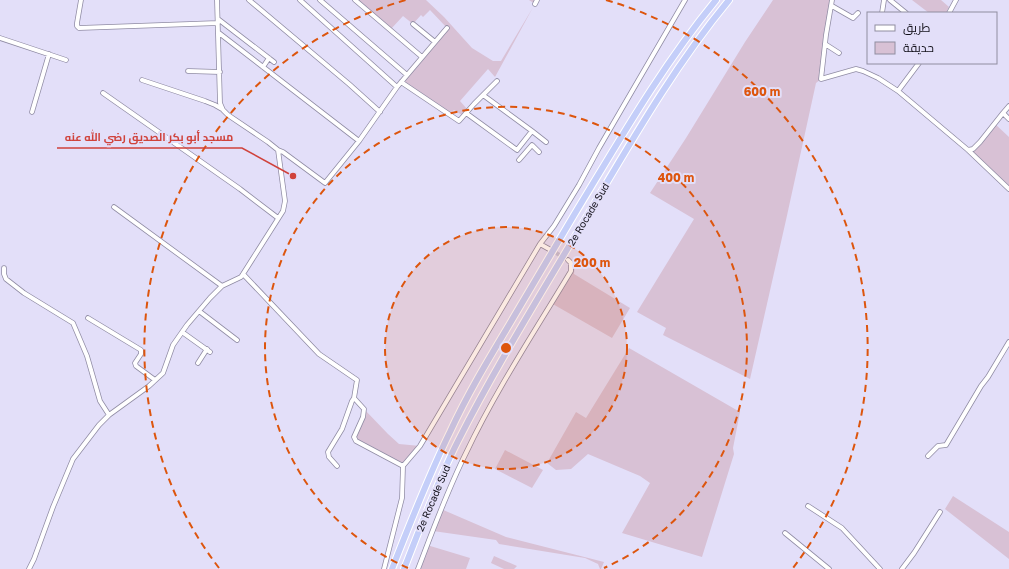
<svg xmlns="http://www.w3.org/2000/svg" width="1009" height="569" font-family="'Golos Text',Cairo,sans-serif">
  <rect width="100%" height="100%" fill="#e3dff9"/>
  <path fill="#d8c1d5" d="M 355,0 L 426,0 L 444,17 L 472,48 L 493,61 L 501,61 L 535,4 L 529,0 L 537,0 L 495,77 L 488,69 L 460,101 L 467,109 L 462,115 L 454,110 L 449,115 L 401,82 L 447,28 L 430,10 L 423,17 L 421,15 L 413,24 L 403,16 L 391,29 Z
    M 773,0 L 832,0 L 821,79 L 816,83 L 786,220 L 750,379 L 663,335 L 666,328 L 637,312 L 694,219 L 650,193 L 686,138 L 745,42 Z
    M 912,0 L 941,0 L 949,7 L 946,13 L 929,13 Z
    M 994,123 L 1009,137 L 1009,188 L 968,150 L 973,149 Z
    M 575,261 L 574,274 L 630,308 L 612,338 L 551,303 L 571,271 L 571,263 Z
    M 629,348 L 740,412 L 733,448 L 734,454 L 702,557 L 622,533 L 650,483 L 640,476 L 588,454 L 571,469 L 556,470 L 547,463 L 576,412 L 586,418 Z
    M 364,409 L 388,434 L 399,444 L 420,446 L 403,466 L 356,441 L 354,437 Z
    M 505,450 L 543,470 L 532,488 L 495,469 Z
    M 953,496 L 1009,532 L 1009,559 L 945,509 Z
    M 441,509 L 506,537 L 604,562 L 601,569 L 600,569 L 598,564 L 585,558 L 499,544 L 496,540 L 433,531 Z
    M 427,545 L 470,558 L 466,569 L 418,569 Z
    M 494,556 L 517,566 L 514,569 L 504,569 L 491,563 Z"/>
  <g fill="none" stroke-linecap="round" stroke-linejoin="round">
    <path stroke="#c4c0d8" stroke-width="4" stroke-dasharray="4 2" stroke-linecap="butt" d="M 551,250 L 568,260"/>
    <defs>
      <path id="minor" d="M 81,0 L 77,23 L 77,26 L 79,28 L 218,23
        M 249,0 L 349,84 L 380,112
        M 300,0 L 397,87
        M 320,0 L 407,75
        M 355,0 L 422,57
        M 832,0 L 826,35 L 821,79 L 856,69 L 863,71 L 878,78 L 898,91 L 968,150 L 1009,189
        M 890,0 L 906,13
        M 535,4 L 537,0
        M 832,6 L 853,18 L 858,13
        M 882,13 L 884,0
        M 949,13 L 956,0
        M 218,19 L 274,62
        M 413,24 L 435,42
        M 219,33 L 359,141
        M 0,38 L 66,60
        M 825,44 L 839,53
        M 263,67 L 269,58
        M 188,71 L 220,72
        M 142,80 L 205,101 L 215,105 L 222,109
        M 401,82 L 459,121 L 474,104 L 497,81
        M 898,91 L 919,63
        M 103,93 L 240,189 L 278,218
        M 1009,106 L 1003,113 L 1009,119
        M 32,112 L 49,54
        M 466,113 L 517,150 L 532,131 L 483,95
        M 532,131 L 546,142
        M 278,150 L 283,152 L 325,183 L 359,141 L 397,87 L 447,28
        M 968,150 L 973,149 L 980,142 L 1003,113
        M 519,160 L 532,145 L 539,152
        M 114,207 L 222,286
        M 540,244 L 549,249
        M 4,268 L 4,274 L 6,279 L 24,293 L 73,323 L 87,356 L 100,401 L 109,415
        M 243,274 L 319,354 L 357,380 L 354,398 L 364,409 L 363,417 L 354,437 L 356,441 L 403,466 L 402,498 L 384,569
        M 199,311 L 237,340
        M 88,318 L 141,350 L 141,354 L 135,363 L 136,366 L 155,380
        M 182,332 L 210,352
        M 198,363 L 207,349
        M 928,456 L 938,446 L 946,445 L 981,386 L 988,377 L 1009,342
        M 337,466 L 329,457 L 328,452 L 342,429 L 352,401 L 354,398
        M 403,466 L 420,446 L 540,244 L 554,226 L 579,185 L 599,148 L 685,0
        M 808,506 L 842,528 L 880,569
        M 785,533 L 829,569
        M 29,569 L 34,559 L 53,507 L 73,459 L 99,425 L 109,415 L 149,386 L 163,373 L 173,345 L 187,325 L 210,298 L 222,286 L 241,277 L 243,274 L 283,211 L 285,201 L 278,150 L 268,142 L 228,115 L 223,110 L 220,103 L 217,0
        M 418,569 C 433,530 447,491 466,453 C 496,390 535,331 571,271 L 571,263 L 568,260
        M 902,569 L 914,553 L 940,512"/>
      <path id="highway" d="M 392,569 C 410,523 428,477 450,432 C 467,395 488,360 509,325 C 531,288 552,252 574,215 C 619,141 661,67 716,0
        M 404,569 C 421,526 437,482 458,441 C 495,368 539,297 581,226 C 627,149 671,70 729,0"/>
    </defs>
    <use href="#minor" stroke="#908ca4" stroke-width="5.5"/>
    <use href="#highway" stroke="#fff" stroke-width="8"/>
    <use href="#minor" stroke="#fff" stroke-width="4"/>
    <use href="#highway" stroke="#c4cef9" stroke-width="6"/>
  </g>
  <circle cx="506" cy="348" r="121" fill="#dd550d" fill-opacity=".12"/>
  <g fill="none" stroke="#dd550d" stroke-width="2" stroke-dasharray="7 5">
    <circle cx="506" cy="348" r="121"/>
    <path d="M408 568A241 241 0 1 1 604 568"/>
    <path d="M219 568A362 362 0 0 1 406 0M606 0A362 362 0 0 1 793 568"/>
  </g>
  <g text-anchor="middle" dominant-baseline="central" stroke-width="4" stroke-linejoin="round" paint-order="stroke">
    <g font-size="10" fill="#13111a" stroke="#e3dff9">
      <text transform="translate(588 214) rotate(-59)">2e Rocade Sud</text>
      <text transform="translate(433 498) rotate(-67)">2e Rocade Sud</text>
    </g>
  </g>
  <circle cx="506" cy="348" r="6" fill="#dd550d" stroke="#e3dff9" stroke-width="2"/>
  <g font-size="12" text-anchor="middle" font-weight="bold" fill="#dd550d" stroke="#e3dff9" stroke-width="4" stroke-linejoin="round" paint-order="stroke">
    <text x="762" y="96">600 m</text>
    <text x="676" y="182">400 m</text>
    <text x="592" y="267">200 m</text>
  </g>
  <path fill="none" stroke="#d0423b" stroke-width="1.5" d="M293 176L242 148H57"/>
  <circle fill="#d0423b" stroke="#e3dff9" stroke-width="1.5" cx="293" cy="176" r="4"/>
  <g font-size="11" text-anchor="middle" font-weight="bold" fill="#d0423b" stroke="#e3dff9" stroke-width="4" stroke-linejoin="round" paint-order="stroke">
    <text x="149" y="141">مسجد أبو بكر الصديق رضي الله عنه</text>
  </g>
  <rect x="867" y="12" width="130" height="52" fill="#e3dff9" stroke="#908da0"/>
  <rect x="875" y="25" width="20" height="6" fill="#ffffff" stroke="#908da0"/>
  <text x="903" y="32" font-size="12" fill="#13111a">طريق</text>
  <rect x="875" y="42" width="20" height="12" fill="#d8c1d5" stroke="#908da0"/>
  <text x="903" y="52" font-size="12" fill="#13111a">حديقة</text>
</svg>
